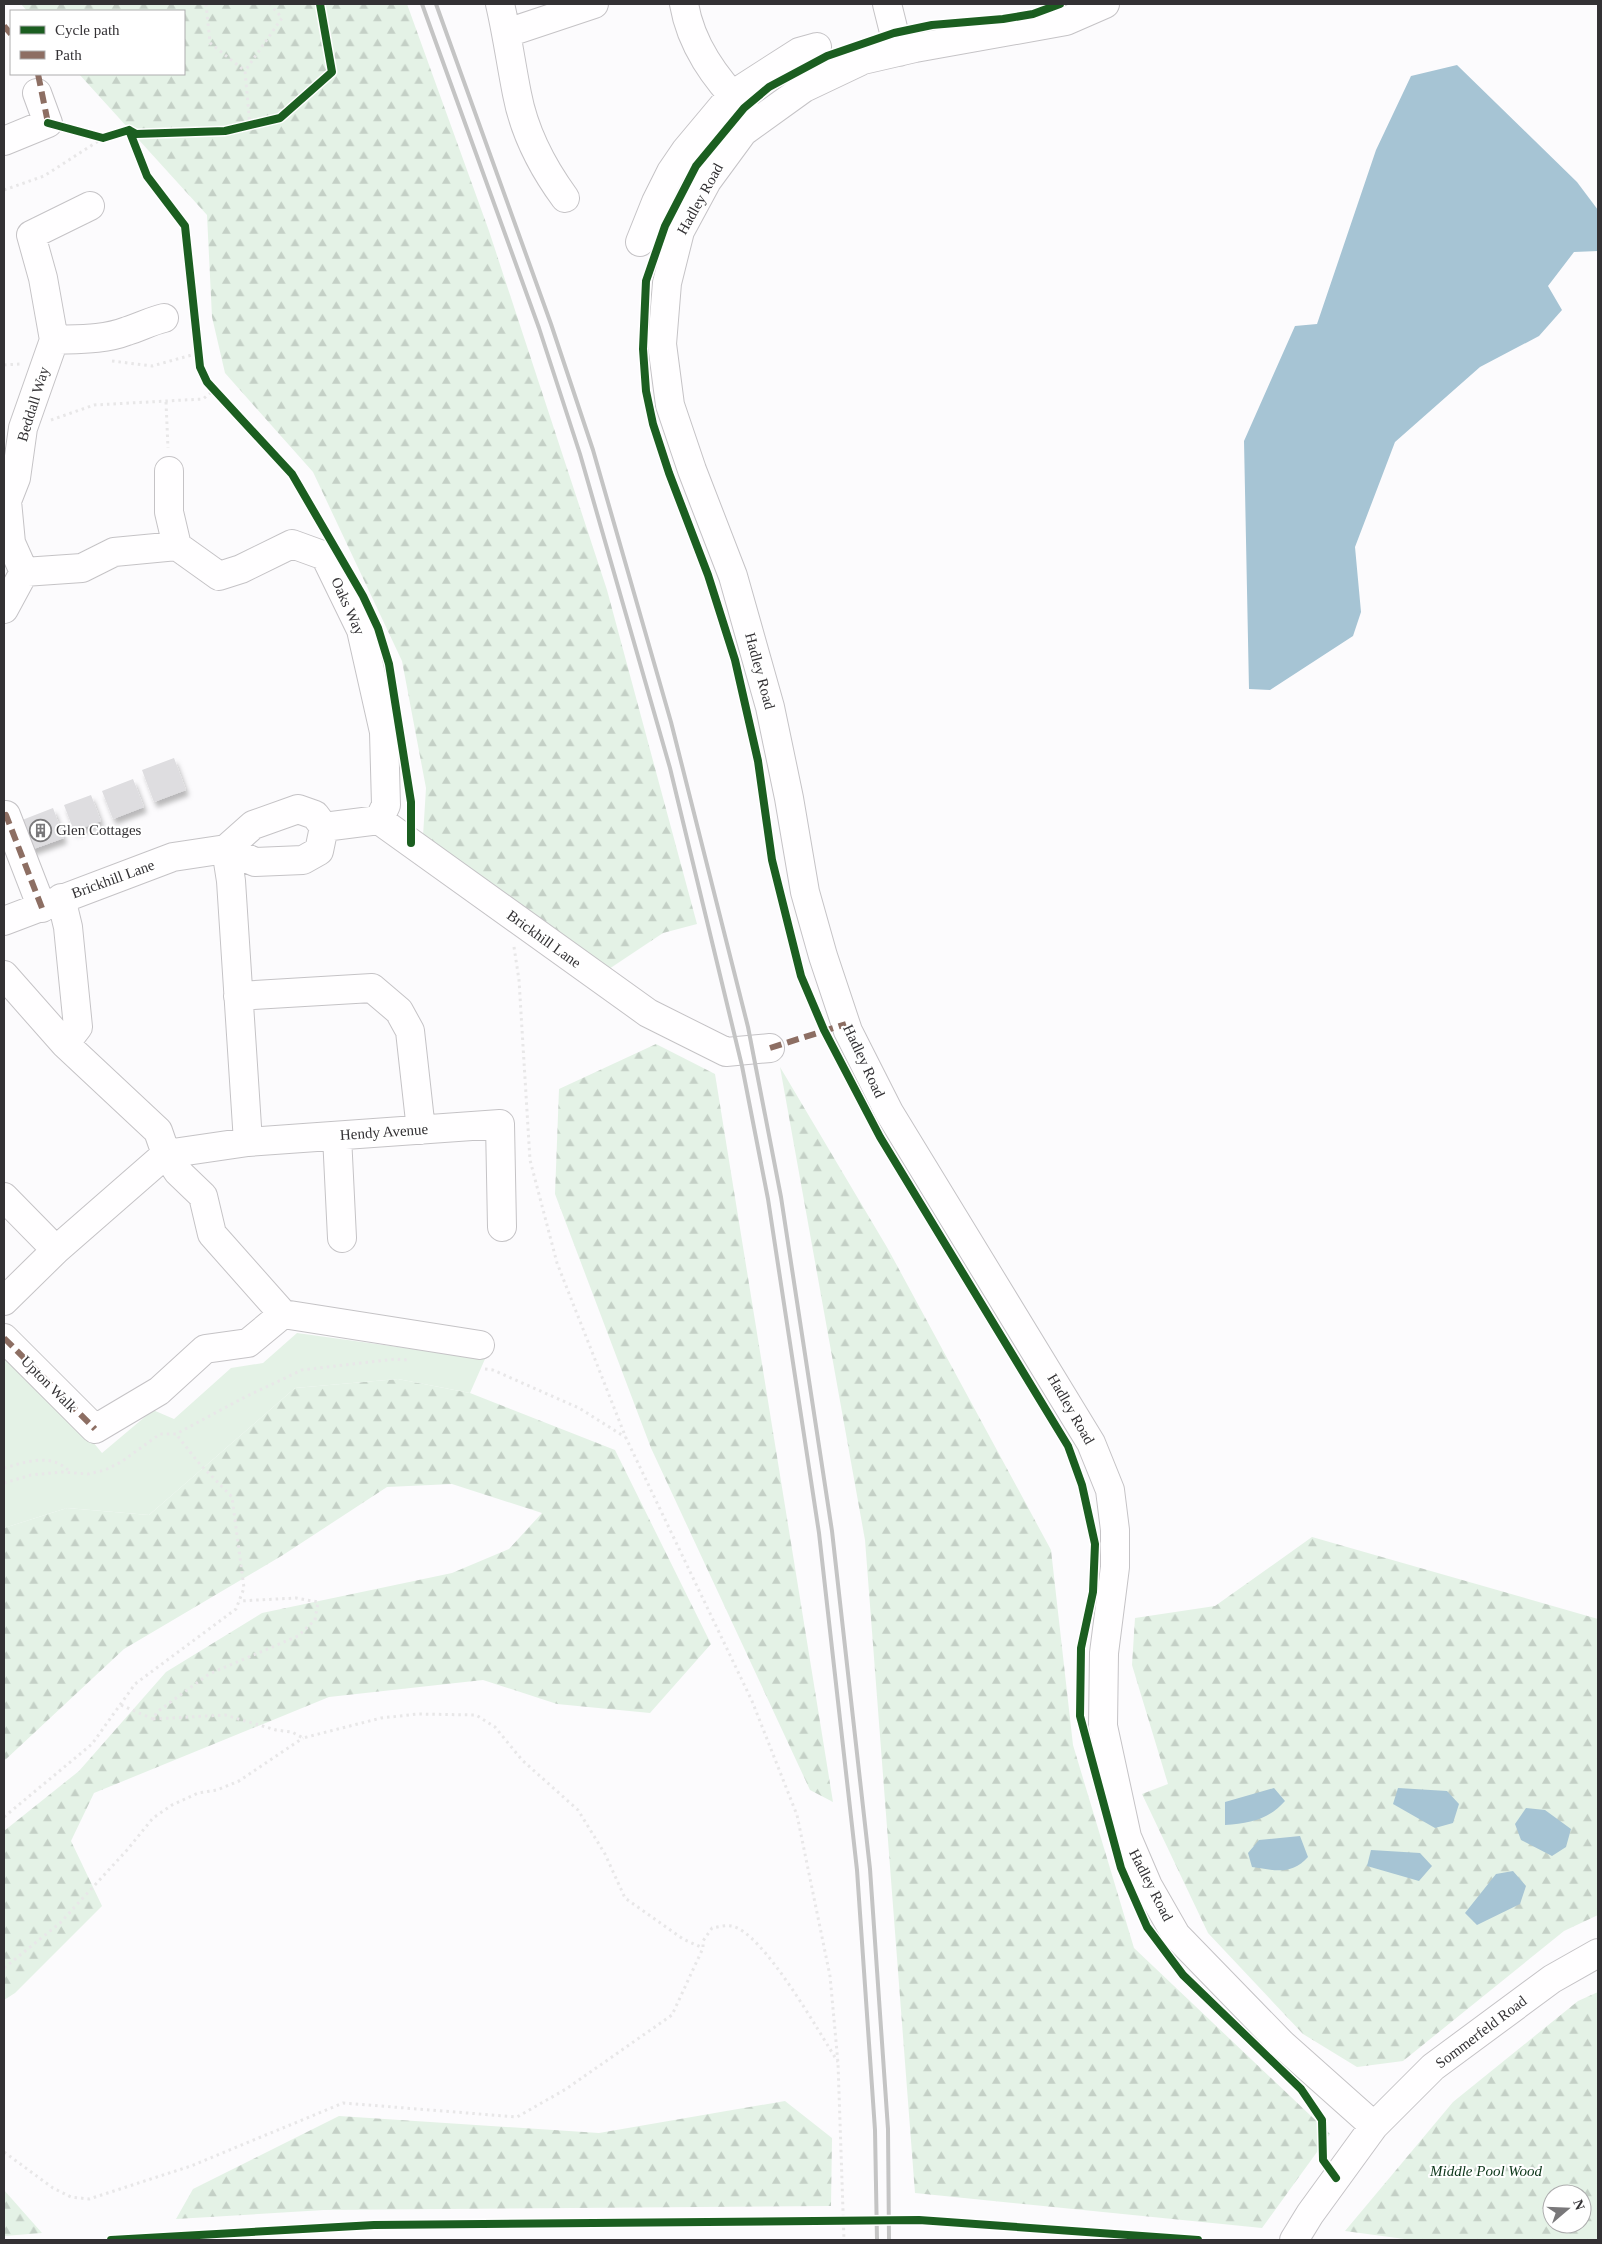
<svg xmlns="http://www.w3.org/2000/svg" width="1602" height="2244" font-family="Georgia,serif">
  <defs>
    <pattern id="forest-firs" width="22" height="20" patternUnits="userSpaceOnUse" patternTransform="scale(1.25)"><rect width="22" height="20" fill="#e4f2e6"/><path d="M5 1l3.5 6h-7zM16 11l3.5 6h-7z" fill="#c4d0c6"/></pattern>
    <filter id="shadow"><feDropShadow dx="3" dy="5.5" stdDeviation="2.5" flood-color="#0004"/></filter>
  </defs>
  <rect width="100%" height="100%" fill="#fcfbfd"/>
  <path fill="url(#forest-firs)" fill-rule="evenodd" d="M 21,4 L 407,4 L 489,231 L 607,590 L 697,924 L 663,933 L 606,971 L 423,836 L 426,788 L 402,661 L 313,472 L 225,373 L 212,317 L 207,215 L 79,74 L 184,74 L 184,11 L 27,11 Z
    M 656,1044 L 715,1074 L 833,1802 L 810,1790 L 651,1448 L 555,1194 L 559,1089 Z
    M 780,1067 L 888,1249 L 1051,1550 L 1073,1745 L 1134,1948 L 1330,2134 L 1262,2228 L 915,2193 L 865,1540 Z
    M 398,1379 L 470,1393 L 615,1450 L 711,1644 L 650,1713 L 557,1704 L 483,1680 L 329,1697 L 94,1793 L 71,1841 L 102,1906 L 15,1993 L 4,2000 L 4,1831 L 79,1771 L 166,1672 L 262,1613 L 452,1573 L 509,1549 L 542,1513 L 452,1484 L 387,1487 L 283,1555 L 124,1649 L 4,1761 L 4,1528 L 67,1508 L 149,1515 L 295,1388 Z
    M 1312,1537 L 1598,1619 L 1598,1915 L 1564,1931 L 1403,2061 L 1357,2067 L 1303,2034 L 1208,1933 L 1142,1794 L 1168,1784 L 1132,1665 L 1135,1618 L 1215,1606 Z
    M 1598,1992 L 1598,2240 L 1412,2240 L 1345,2231 L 1453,2102 L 1578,2001 ZM 1552,2194 L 1582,2194 L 1582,2224 L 1552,2224 Z
    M 785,2101 L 832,2138 L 831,2206 L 324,2210 L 176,2219 L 193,2189 L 339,2116 L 599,2133 Z
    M 4,2190 L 42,2233 L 4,2236 Z"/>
  <path fill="#e4f2e6" d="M 297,1333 L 485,1359 L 470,1393 L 398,1379 L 295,1388 L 149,1515 L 67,1508 L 4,1528 L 4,1355 L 74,1419 L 102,1453 L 153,1410 L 174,1419 L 231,1368 L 263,1363 Z"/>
  <path fill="#a6c4d4" d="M 1457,65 L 1577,182 L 1598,210 L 1598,251 L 1574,252 L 1548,286 L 1562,310 L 1539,336 L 1480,367 L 1395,442 L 1355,547 L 1361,612 L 1353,636 L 1270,690 L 1249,689 L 1244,441 L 1295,326 L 1317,324 L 1376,150 L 1411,76 Z
    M 1274,1788 L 1285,1801 C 1268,1820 1250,1823 1225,1825 L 1225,1802 Z
    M 1398,1788 L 1447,1791 L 1459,1804 L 1453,1823 L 1435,1828 L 1393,1804 Z
    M 1526,1808 L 1545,1810 L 1571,1829 L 1566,1847 L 1552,1856 L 1521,1840 L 1515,1824 Z
    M 1300,1836 L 1308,1857 C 1291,1876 1274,1870 1252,1867 L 1248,1853 L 1259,1840 Z
    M 1371,1850 L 1420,1853 L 1432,1866 L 1419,1881 L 1367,1866 Z
    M 1513,1871 L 1526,1886 L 1520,1904 L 1477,1925 L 1465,1913 L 1496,1874 Z"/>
  <path fill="#dedde0" filter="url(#shadow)" d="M 174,758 L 186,790 L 154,802 L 142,770 Z
    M 133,779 L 144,807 L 113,819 L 102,791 Z
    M 91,795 L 101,821 L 74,831 L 64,805 Z
    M 53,808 L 64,838 L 28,851 L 17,822 Z"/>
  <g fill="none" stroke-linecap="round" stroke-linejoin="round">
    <defs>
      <path id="minor" d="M 500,4 C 507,34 511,64 517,94 C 524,131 543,168 565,198
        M 684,4 C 691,45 715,78 744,108
        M 887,4 L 899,52
        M 1105,4 L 1066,21 L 915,48 L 863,60 L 804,88 L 743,132 L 707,181 L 680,231 L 667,283 L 662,344 L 670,405 L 692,470 L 733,576 L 770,707 L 789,798 L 805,892 L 823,956 L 848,1031 L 889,1112 L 1091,1443 L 1110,1490 L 1115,1530 L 1115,1567 L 1104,1653 L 1103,1726 L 1127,1837 L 1148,1886 L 1176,1935 L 1282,2044 L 1374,2126
        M 507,33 L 594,4
        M 4,141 L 48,123 L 37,93
        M 640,242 L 656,202 L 671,172 L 686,150 L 732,95 L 799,52 L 817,47
        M 54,340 C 78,339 104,340 127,331 C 140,327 151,321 164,318
        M 169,471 L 169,512 L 177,546
        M 24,572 L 82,568 L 114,552 L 177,546 L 219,576 L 241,569 L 292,544 L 325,556 L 361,630 L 384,732 L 386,805 L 379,820
        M 4,609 L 24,572 L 11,543 L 7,501 L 16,478 L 23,428 L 54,340 L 43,278 L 31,235 L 90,206
        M 4,816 L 6,815 L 42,908
        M 324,827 L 379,820 L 648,1013 L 726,1052 L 770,1048
        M 226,849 L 231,881 L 248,1142
        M 61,898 L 68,927 L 78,1027 L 65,1044
        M 4,921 L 173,857 L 226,849 L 255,862 L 303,860 L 319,851 L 324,827 L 315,815 L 298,809 L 253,825 L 226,849
        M 4,975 L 65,1044 L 158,1131 L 166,1154 L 178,1172 L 203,1196 L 212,1234 L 283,1314 L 480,1345
        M 238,996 L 372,988 L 399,1011 L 410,1031 L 421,1130
        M 337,1136 L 342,1238
        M 166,1154 L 248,1142 L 500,1124 L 502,1227
        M 4,1197 L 56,1250
        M 4,1301 L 56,1250 L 166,1154
        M 4,1338 L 95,1429 L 159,1391 L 205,1349 L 248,1343 L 283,1314
        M 1294,2240 L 1310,2214 L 1374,2126 L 1433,2067 L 1552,1979 L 1598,1953"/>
    </defs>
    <use href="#minor" stroke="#c5c3c6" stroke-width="30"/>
    <path stroke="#e8e7e8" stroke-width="3" stroke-dasharray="2.5 4" stroke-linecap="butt" d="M 206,4 L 210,43 L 245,71
      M 250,126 L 245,71 L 282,18 L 270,4
      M 4,190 L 44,176 L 103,138
      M 112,361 L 152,366 L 199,353
      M 4,365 L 21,364
      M 166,402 L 168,448
      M 51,420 L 94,405 L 203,399 L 214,390
      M 514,947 L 519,980 L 530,1160 L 557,1263 L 626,1438 L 752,1701 L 797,1815 L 830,1976 L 838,2063 L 844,2240
      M 485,1369 L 493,1370 L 579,1408 L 625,1437
      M 4,1468 C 27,1462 51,1452 70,1472
      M 4,1483 L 31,1475 L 62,1472 L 88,1474 L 105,1470 L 121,1462 L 160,1434 L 176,1434 L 245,1397 L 302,1370 L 396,1359 L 407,1360
      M 121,1705 L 153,1719 L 157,1712 L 209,1674 L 298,1636 L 315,1620 L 318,1602 L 296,1598 L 239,1601
      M 153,1719 L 225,1715 L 276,1730 L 292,1732 L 303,1738 L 381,1718 L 418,1714 L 476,1715 L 495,1727 L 522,1760 L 578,1810 L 605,1854 L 625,1898 L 683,1939 L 703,1948
      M 4,1817 L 92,1744 L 135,1684 L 236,1609 L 244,1588 L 232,1497 L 198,1462 L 176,1434
      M 4,1968 L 60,1923 L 127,1850 L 153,1818 L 172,1805 L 198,1793 L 217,1790 L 239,1781 L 303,1738
      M 4,2152 L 53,2188 L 71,2197 L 89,2199 L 191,2166 L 343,2103 L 517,2117 L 566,2089 L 672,2015 L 703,1948 L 703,1941 L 712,1928 C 718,1927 725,1925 731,1926 C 762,1930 820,2034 838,2062"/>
    <use href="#minor" stroke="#fffeff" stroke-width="28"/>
    <path stroke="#c4c4c4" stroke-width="4" d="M 422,4 L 539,328 L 580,454 L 670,768 L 742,1066 L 768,1199 L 819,1533 L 857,1870 L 875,2130 L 877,2240
      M 436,4 L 551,324 L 593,450 L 671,722 L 748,1027 L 781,1197 L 832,1531 L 870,1869 L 888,2129 L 889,2240"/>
    <path stroke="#8d6e63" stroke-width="6" stroke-dasharray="12 6" stroke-linecap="butt" d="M 4,26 L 11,34
      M 38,74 L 48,123
      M 4,816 L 6,815 L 42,908
      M 770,1048 L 846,1024
      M 4,1338 L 95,1429"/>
    <defs>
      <path id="cycleway" d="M 1060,4 L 1033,14 L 1003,19 L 932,25 L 894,33 L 827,56 L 769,87 L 744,108 L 696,166 L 665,226 L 646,281 L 643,349 L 646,391 L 653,424 L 669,473 L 708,575 L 735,660 L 758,761 L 772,860 L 801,976 L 824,1030 L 880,1137 L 1068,1446 L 1082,1485 L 1095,1544 L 1093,1592 L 1081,1648 L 1080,1716 L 1121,1868 L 1147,1927 L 1183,1975 L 1301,2089 L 1322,2120 L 1323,2160 L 1336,2178
        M 48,123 L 103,138 L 129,130 L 136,134 L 225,131 L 280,118 L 332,72 L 320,4
        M 129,130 L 147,176 L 185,226 L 200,367 L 207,382 L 292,474 L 363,596 L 378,628 L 389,664 L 411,802 L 411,843
        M 111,2240 L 374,2225 L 919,2220 L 1198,2240"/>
    </defs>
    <use href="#cycleway" stroke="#fff" stroke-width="11"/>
    <use href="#cycleway" stroke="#1b5e20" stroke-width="8"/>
  </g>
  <defs>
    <symbol id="building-ring" viewBox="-11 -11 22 22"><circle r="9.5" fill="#fff" stroke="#79787a" stroke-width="1.5"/><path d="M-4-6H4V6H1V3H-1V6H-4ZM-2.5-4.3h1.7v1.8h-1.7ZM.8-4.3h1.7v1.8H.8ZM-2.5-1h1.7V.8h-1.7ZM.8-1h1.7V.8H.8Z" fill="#79787a"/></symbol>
  </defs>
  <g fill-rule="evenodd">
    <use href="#building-ring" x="28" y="818" width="25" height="25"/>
  </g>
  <g text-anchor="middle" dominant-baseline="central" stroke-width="4" stroke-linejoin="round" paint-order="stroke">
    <g font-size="15" fill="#333134" stroke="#fff">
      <text transform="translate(700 199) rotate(-61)">Hadley Road</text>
      <text transform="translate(33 404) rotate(-73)">Beddall Way</text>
      <text transform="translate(348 606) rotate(66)">Oaks Way</text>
      <text transform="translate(760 671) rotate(75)">Hadley Road</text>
      <text transform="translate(113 879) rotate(-20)">Brickhill Lane</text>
      <text transform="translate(544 939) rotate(36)">Brickhill Lane</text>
      <text transform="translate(864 1061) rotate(65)">Hadley Road</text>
      <text transform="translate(384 1132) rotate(-4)">Hendy Avenue</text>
      <text transform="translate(49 1384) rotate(45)">Upton Walk</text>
      <text transform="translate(1071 1409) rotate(60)">Hadley Road</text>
      <text transform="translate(1151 1885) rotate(63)">Hadley Road</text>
      <text transform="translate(1481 2032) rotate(-37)">Sommerfeld Road</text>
    </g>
    <g font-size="15" fill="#333134" stroke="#fff" text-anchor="start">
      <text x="56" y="830">Glen Cottages</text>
    </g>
    <g font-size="15" font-style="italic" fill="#0b3518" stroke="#fff">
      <text x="1486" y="2171">Middle Pool Wood</text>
    </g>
  </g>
  <rect width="1602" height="2244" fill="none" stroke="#333134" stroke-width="10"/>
  <rect x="10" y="10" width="175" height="65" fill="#ffffff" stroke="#adadae"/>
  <rect x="20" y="26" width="25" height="8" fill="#1b5e20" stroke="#adadae"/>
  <text x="55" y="35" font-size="15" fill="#333134">Cycle path</text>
  <rect x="20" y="51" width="25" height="8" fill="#8d6e63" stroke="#adadae"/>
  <text x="55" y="60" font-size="15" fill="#333134">Path</text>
  <g transform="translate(1567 2209) rotate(71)"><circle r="24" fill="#ffffff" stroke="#adadae"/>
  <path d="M0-4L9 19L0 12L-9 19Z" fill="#79787a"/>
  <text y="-8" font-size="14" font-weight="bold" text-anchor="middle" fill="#333134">N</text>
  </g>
</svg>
